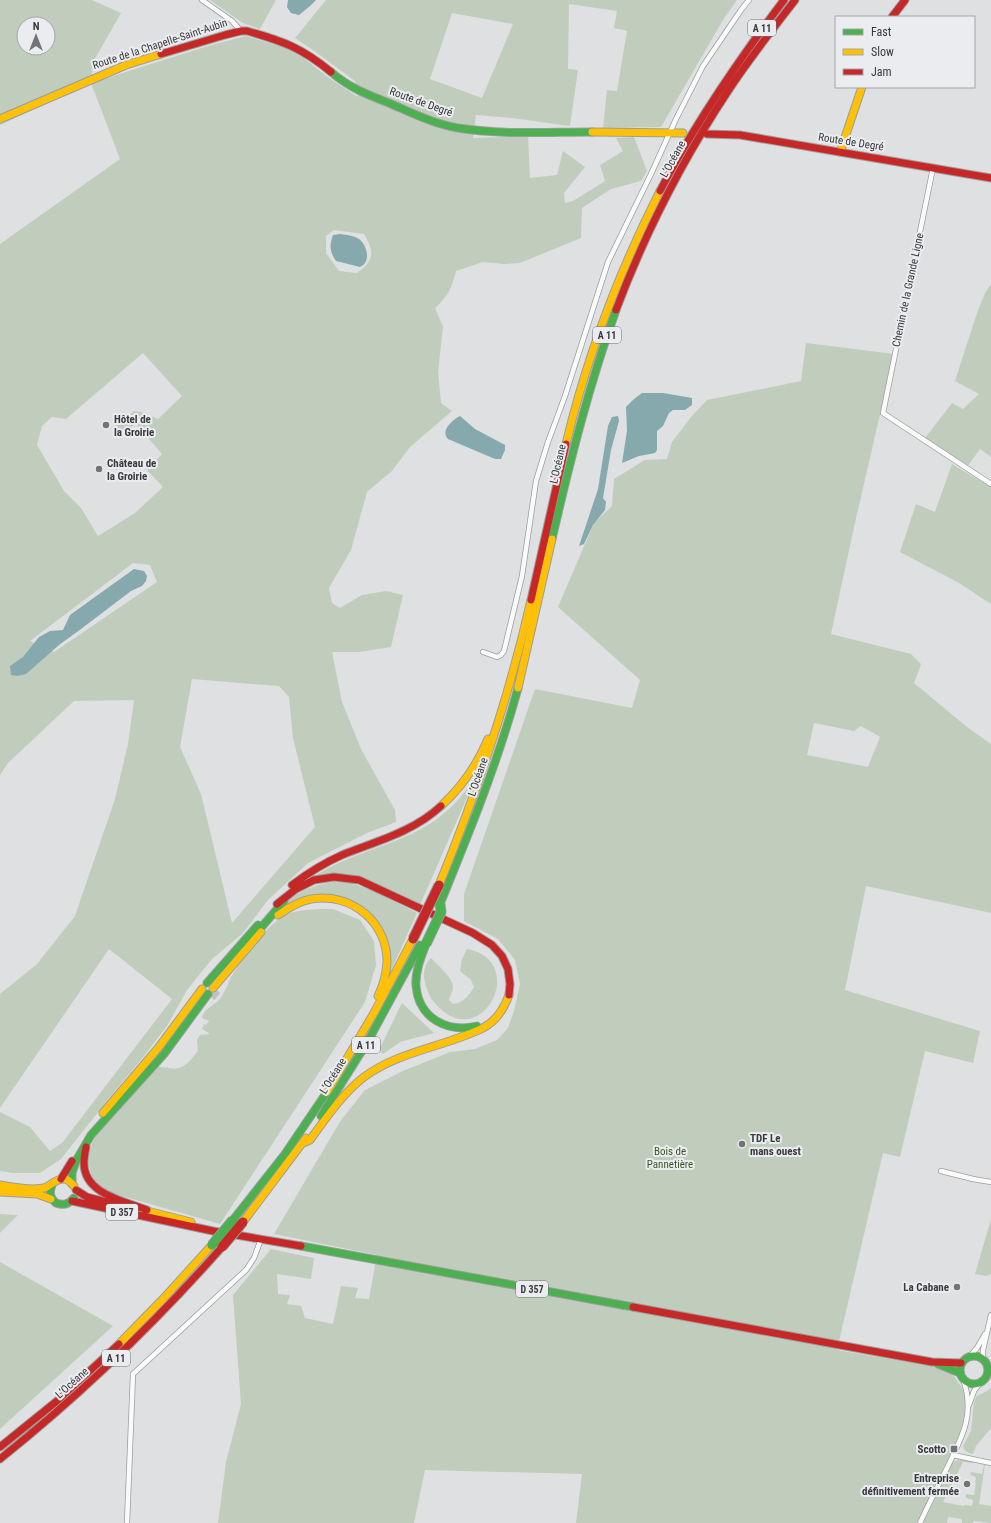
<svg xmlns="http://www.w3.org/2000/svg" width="991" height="1523" font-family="'Roboto Condensed',sans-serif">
  <rect width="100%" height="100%" fill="#dfe0e1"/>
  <path fill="#c1cdbc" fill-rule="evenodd" d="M 0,0 L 92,0 L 121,13 L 93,62 L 91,83 L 208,46 L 246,36 L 286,48 L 301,56 L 329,78 L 358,97 L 355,81 L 313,50 L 295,38 L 326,0 L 737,0 L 723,20 L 661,127 L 603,128 L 607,90 L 617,91 L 627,31 L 614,28 L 617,11 L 569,4 L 568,69 L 578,70 L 570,126 L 512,118 L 476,115 L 473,138 L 528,136 L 530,178 L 557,175 L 563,151 L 585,167 L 564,193 L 565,203 L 573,201 L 605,181 L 600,165 L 623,151 L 616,138 L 634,137 L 647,171 L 641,181 L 611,189 L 582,208 L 581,238 L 520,263 L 504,264 L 483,262 L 456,271 C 452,288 448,296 435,308 L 443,327 L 438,372 L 441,403 L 452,411 L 410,447 L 392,471 L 367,492 L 351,550 L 329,588 L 332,603 L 340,608 L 362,595 L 386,591 L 403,595 L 391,647 L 359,652 L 332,652 L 342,702 L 361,749 L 395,810 L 396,822 L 367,833 L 308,863 L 268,900 L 242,934 L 212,959 L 187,990 L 167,1026 L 141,1060 L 114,1092 L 61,1159 L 40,1173 L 12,1173 L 0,1171 L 0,1112 L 30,1127 L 50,1151 L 62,1143 L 172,999 L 109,949 L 0,1108 L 0,994 L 37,964 L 75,916 L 115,799 L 128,744 L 134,700 L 74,701 L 8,763 L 0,775 L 0,244 L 120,159 L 91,83 L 0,125 ZM 452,13 L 513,24 L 482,98 L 430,79 ZM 24,24 L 48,24 L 48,48 L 24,48 ZM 334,230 L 364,234 C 375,252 374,261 357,273 L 339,271 L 326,253 L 326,236 ZM 143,353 L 182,396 L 158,419 L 141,412 L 134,411 L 114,427 L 122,432 L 136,424 L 162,454 L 147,470 L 163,487 L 135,513 L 98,536 L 81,508 L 64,491 L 37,445 L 42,426 L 52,417 L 66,419 ZM 133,563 L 150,565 L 157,582 L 54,652 L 30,641 ZM 192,679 L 279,686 L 289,697 L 293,738 L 315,827 L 232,923 L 201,794 L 180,747 Z
    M 210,0 L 276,0 L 260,29 L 243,23 Z
    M 991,284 L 991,457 L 980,449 L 967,467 L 925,438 L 952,403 L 963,409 L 979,394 L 955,381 L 977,313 L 985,293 Z
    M 806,343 L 894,354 L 854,527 L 831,634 L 911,654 L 921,664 L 914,683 L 967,727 L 991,744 L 991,913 L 866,886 L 845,990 L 980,1031 L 973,1063 L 925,1051 L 900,1157 L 883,1153 L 837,1350 L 942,1368 L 953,1375 L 965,1392 L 965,1420 L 962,1432 L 918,1523 L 576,1523 L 582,1474 L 425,1470 L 414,1523 L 218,1523 L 226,1462 L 241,1404 L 233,1295 L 271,1249 L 314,1258 L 311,1279 L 277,1274 L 278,1294 L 290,1295 L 287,1304 L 301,1306 L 305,1318 L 333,1324 L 341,1286 L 358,1288 L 355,1298 L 369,1299 L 377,1255 L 274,1234 L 341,1120 L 365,1090 L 403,1071 L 450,1052 L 475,1049 L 497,1040 L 508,1028 L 514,1011 L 520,984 L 515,960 L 498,939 L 464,921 L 464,894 L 535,689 L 632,708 L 640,680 L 558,607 L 594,523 L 612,506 L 614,479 L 645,460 L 667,459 L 672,442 L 691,417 L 707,400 L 801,381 ZM 814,723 L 854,731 L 861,726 L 880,737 L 868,767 L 807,755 Z
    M 952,464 L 982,482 L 984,478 L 991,483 L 991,604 L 959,583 L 900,552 L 916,504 L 935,512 Z
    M 476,777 L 420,905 L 374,883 L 312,878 C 345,855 386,848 421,829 C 434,822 447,812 457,801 C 464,794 469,784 476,777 Z
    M 333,882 L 351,883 L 374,891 L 417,913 L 390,973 L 389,946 L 382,930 L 335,895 L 279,910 C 298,891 307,887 333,882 Z
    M 333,909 L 360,920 L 374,941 L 376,965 L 365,1002 L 220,1224 L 115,1194 C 110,1192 105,1190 101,1187 C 84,1173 87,1150 97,1133 L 157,1066 C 162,1068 165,1067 170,1068 C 182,1072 191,1060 198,1051 L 197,1040 L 200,1035 L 210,1034 L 202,1029 L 204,1024 L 206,1025 L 209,1021 L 202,1018 C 204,1007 217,1005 222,996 C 226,990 228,983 231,977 C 241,960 272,918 290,913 C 303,909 319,909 333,909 Z
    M 467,949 C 527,960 486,1046 443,1011 C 436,1005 431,1000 428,992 C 423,979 421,969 431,958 C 437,965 453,977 453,987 C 453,991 450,996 449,1000 L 453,1004 C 463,1003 469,996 474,987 L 471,980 L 460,971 L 462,959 Z
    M 402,1003 L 434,1033 L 400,1042 L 383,1054 L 379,1050 Z
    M 0,1214 L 18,1215 L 0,1233 Z
    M 991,1219 L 991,1274 L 986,1276 L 975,1274 Z
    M 0,1262 L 113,1326 L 0,1429 Z
    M 991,1388 L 991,1428 L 976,1446 L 973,1454 C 968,1453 965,1452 963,1446 L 971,1431 L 974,1402 L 977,1396 L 987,1391 Z
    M 959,1459 L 974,1462 L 974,1463 L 963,1462 L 943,1502 L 964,1506 L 965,1505 L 972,1506 L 973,1500 L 966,1498 L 966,1494 L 974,1495 L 976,1483 L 975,1483 L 976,1477 L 970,1475 L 971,1472 L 982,1474 L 984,1465 L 985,1465 L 979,1504 L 991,1506 L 991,1523 L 974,1521 L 973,1523 L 962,1523 L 962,1519 L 948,1517 L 947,1523 L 923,1523 L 952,1463 Z"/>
  <path fill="#85a9ad" d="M 288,0 L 316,0 L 310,6 L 299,15 L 291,13 L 287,7 Z
    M 340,234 C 346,235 353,235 359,239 C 365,243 370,256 365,263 C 364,265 361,266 360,267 L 336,261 C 330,252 329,246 333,235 Z
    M 642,393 L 663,393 L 692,398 L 692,405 L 685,410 L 673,410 L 669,413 L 663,426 L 657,431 L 657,450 L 655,453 L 639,456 L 622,463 L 627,431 L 626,407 L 634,399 Z
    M 460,416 L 475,429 L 505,445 L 505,450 L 501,459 L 495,459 L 448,439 C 440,431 452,420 460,416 Z
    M 618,416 L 619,421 L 611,450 L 603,498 L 606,502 L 605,510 L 593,525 L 584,544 L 579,546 L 598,489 L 608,426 L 612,417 Z
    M 134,569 L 144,571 L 147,576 L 146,581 L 142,586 L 131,591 L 81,629 L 59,645 L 26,674 L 17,676 L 11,675 L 10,666 L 23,657 L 39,637 L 50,631 L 63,630 L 70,615 Z"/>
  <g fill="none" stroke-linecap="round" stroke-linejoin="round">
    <path stroke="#bebfc0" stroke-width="9" stroke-dasharray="9 4.5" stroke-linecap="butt" d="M 211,997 L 217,990"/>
    <defs>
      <path id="street" d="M 202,0 L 232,21 L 241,31
        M 933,168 L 883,413 L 991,484
        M 483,652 L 497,657 L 501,655 L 504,651 L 522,576 L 536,481 L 548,442 L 565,396 L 608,262 L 651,174 L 676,119 L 703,66 L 741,10 L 749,0
        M 941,1171 L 973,1179 L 991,1182
        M 970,1356 L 977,1348 L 985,1334
        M 983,1359 L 983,1350 L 991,1315
        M 969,1405 L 974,1391 L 980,1383
        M 953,1455 L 991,1463
        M 127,1523 L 133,1374 L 246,1270 L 254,1258 L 261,1239
        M 920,1523 C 928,1505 937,1488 946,1470 C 961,1439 976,1415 963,1379"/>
      <path id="fast" d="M 331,72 C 348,87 368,95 389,103 C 412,113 434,124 458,128 C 502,135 548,132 592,132
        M 552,539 C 570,461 589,385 616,310
        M 440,904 C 469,833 498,762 518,688
        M 257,936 L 259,930 L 284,901
        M 426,944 C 421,957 415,972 416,986 C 419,1019 448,1033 477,1026
        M 207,983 L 258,925
        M 321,1116 L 368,1041 L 420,945
        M 72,1184 L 72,1173 L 76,1161 L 91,1135 L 164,1054 L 208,994
        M 52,1185 C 49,1193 50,1198 56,1203 C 64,1206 69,1204 74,1198
        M 233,1220 L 285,1154 L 327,1092
        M 301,1246 L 633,1307
        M960 1370a14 14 0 1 1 28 0a14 14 0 1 1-28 0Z
        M 938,1364 L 960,1373"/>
      <path id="slow" d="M 0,119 L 126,65 L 161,54
        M 592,132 L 683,133
        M 840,152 L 862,87
        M 566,444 C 587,356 619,272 660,191
        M 518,688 L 552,539
        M 441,806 C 462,787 477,765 488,739
        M 439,885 C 477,792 509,698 531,600
        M 278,915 C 288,908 299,901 311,899 C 351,892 388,922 387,963 C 386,975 383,986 378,996
        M 213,988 L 261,932
        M 327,1092 L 374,1013 L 413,939
        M 103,1113 L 159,1047 L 202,989
        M 303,1143 L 310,1140 C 326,1118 342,1094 364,1077 C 399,1051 444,1047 483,1028 C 496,1021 504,1009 509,995
        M 0,1185 C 14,1187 30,1191 44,1188 C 51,1186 56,1178 64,1179 C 69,1179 71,1183 74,1186
        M 0,1192 L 37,1194 L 51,1199
        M 143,1210 L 191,1222
        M 243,1222 L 306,1138
        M 119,1344 L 163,1299 L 212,1245"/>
      <path id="jam" d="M 892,17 L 905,0
        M 161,54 L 225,35 L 241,31 L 247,31 C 283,41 302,48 331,72
        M 707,134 L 740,135 L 991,178
        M 660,191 C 695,123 738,61 784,0
        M 616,310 C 645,233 683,159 728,91 C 749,59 772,30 795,0
        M 531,600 L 566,444
        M 292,885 C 308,873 324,863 342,855 C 377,841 413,832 441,806
        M 277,904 L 296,889 L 314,880 L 334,877 L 359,880 L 473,933 L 492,945 L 502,956 L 508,969 L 510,984 L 509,995
        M 86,1147 C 85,1152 84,1158 84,1163 C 84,1194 124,1201 147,1210
        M 61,1179 L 72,1161
        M 76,1190 L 87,1197 L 133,1209
        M 72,1201 L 213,1231 L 301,1246
        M 633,1307 L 932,1362 L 961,1363
        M 0,1447 L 57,1401 L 119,1344
        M 0,1459 C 80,1395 154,1324 222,1247"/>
    </defs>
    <use href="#street" stroke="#9c9d9e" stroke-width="6"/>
    <use href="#fast" stroke="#9c9d9e" stroke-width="9"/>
    <use href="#slow" stroke="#9c9d9e" stroke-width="9"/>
    <use href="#jam" stroke="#9c9d9e" stroke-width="9"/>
    <use href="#street" stroke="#fafafa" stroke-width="4.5"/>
    <use href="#fast" stroke="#4caf50" stroke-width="7"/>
    <use href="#slow" stroke="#ffc107" stroke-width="7"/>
    <use href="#jam" stroke="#c62828" stroke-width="7"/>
    <defs>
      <path id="fast-bridge" d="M 426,944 L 441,912 L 440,904
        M 212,1245 L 233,1220"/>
      <path id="jam-bridge" d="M 413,939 L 439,885
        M 222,1247 L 243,1222"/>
    </defs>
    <use href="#fast-bridge" stroke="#9c9d9e" stroke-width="11" stroke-linecap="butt"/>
    <use href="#jam-bridge" stroke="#9c9d9e" stroke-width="11" stroke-linecap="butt"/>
    <use href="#fast-bridge" stroke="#4caf50" stroke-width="9"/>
    <use href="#jam-bridge" stroke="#c62828" stroke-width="9"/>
  </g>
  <g fill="#737475" stroke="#ebecf0" stroke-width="1.5">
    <circle cx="106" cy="425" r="4"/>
    <circle cx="99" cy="469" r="4"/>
    <circle cx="742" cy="1144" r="4"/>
    <circle cx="957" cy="1287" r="4"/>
    <rect x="950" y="1445" width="8" height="8" rx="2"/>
    <circle cx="967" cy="1484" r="4"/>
  </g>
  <g text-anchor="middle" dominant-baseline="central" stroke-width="4" stroke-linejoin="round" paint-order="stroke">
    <g fill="#ebecf0" stroke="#6e6f71" stroke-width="1">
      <rect x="748" y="20" width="28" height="16" rx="3"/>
      <rect x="593" y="327" width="28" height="16" rx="3"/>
      <rect x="352" y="1037" width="28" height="16" rx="3"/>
      <rect x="106" y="1204" width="32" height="16" rx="3"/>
      <rect x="516" y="1281" width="32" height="16" rx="3"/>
      <rect x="102" y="1350" width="28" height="16" rx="3"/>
    </g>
    <g font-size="10" font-weight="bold" fill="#393a3b">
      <text x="762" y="28">A 11</text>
      <text x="607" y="335">A 11</text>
      <text x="366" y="1045">A 11</text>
      <text x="122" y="1212">D 357</text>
      <text x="532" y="1289">D 357</text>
      <text x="116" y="1358">A 11</text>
    </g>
    <g font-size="11" fill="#393a3b" stroke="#ebecf0">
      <text transform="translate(160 44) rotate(-18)">Route de la Chapelle-Saint-Aubin</text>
      <text transform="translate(421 102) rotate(20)">Route de Degré</text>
      <text transform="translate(851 142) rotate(9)">Route de Degré</text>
      <text transform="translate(673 159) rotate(-61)">L’Océane</text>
      <text transform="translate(908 290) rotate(-78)">Chemin de la Grande Ligne</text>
      <text transform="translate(558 464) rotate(-77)">L’Océane</text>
      <text transform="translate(478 777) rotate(-71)">L’Océane</text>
      <text transform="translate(333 1076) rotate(-58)">L’Océane</text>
      <text transform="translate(72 1383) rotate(-42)">L’Océane</text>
    </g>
    <g font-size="11" font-weight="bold" fill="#393a3b" stroke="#ebecf0" text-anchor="start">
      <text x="114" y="419">Hôtel de<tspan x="114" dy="13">la Groirie</tspan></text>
      <text x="107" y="463">Château de<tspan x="107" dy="13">la Groirie</tspan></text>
      <text x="750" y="1138">TDF Le<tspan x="750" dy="13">mans ouest</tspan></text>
      <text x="949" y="1287" text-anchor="end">La Cabane</text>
      <text x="946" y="1449" text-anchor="end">Scotto</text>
      <text x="959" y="1478" text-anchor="end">Entreprise<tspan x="959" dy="13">définitivement fermée</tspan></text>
    </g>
    <g font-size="11" fill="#385623" stroke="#ebecf0">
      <text x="670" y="1151">Bois de<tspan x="670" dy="13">Pannetière</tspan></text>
    </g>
  </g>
  <rect x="835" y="16" width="140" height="72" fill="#ebecf0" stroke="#a4a5a8"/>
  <rect x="843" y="29" width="20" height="6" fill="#4caf50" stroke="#a4a5a8"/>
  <text x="871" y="36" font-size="12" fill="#393a3b">Fast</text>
  <rect x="843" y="49" width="20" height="6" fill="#ffc107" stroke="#a4a5a8"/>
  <text x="871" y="56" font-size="12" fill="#393a3b">Slow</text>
  <rect x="843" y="69" width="20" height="6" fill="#c62828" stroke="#a4a5a8"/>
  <text x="871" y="76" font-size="12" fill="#393a3b">Jam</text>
  <g transform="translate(36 36)"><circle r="19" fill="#ebecf0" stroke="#a4a5a8"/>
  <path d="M0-3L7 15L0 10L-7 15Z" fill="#737475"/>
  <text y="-6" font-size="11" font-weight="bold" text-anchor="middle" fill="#393a3b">N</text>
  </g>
</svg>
